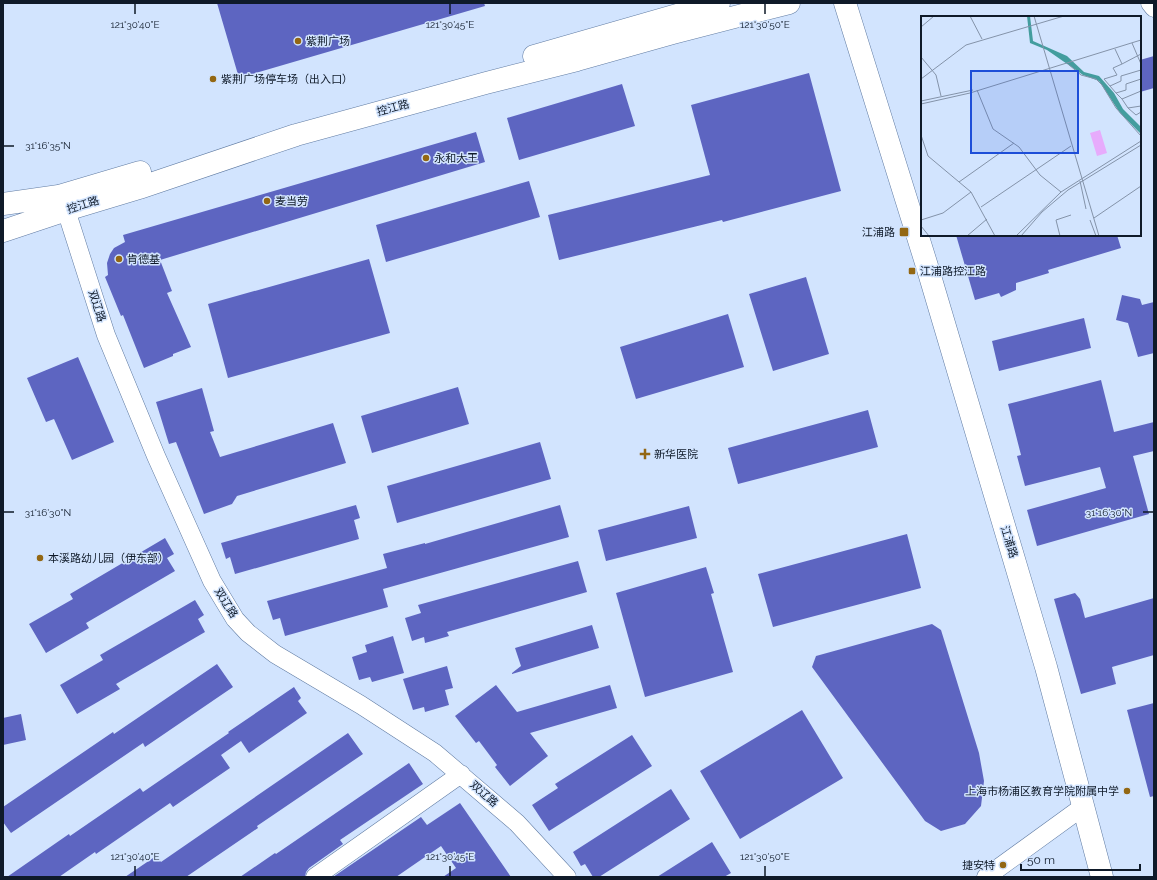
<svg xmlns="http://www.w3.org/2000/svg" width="1157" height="880" font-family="Raleway,'Noto Sans SC',sans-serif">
  <rect width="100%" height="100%" fill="#d2e4fe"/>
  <path fill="#5d65c1" d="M 217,3 L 484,3 L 485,6 L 239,78 Z
    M 1154,56 L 1154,88 L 1140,92 L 1140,60 Z
    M 809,73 L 841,191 L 723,222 L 722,220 L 559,260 L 548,215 L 710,175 L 691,105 Z
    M 622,84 L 635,126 L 519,160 L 507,118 Z
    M 476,132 L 485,162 L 160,260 L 172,291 L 167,293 L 191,347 L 173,354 L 173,356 L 144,368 L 123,315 L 121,316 L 105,277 L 108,275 L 107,263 L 110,254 L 114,248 L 125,242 L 123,235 Z
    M 529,181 L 540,217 L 386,262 L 376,225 Z
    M 956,235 L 1117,235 L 1121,248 L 1048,270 L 1049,273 L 1016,283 L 1016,290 L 1001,297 L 999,293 L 975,300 Z
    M 369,259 L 390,333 L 228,378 L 208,304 Z
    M 806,277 L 829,354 L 773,371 L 749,294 Z
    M 1122,295 L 1140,299 L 1142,305 L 1154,302 L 1154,353 L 1138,357 L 1128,323 L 1116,320 Z
    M 728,314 L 744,367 L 636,399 L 620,347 Z
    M 1084,318 L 1091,348 L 999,371 L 992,341 Z
    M 78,357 L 114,442 L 72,460 L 54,419 L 46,422 L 27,378 Z
    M 1101,380 L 1114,432 L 1154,422 L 1154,451 L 1133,456 L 1149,514 L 1037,546 L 1027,510 L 1106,488 L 1100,467 L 1025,486 L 1017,456 L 1021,455 L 1008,404 Z
    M 458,387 L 469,424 L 372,453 L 361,416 Z
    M 202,388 L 214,431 L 210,432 L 220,457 L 333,423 L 346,463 L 237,496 L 232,504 L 204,514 L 176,442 L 169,444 L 156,402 Z
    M 868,410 L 878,447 L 738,484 L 728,448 Z
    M 540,442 L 551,479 L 397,523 L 387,486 Z
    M 356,505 L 360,518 L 354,520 L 359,539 L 235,574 L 230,557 L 226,559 L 221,543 Z
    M 560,505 L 569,537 L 383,589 L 388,607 L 285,636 L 280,618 L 273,620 L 267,601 L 387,568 L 383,554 L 425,543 L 425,544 Z
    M 689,506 L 697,538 L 606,561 L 598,530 Z
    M 907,534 L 921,588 L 773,627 L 758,574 Z
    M 165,538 L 174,554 L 167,558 L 175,571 L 86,623 L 89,628 L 46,653 L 29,624 L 73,599 L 70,594 Z
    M 578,561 L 587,592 L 447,632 L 449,636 L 425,643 L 424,637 L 412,641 L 405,618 L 421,613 L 418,605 Z
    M 706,567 L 714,593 L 711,594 L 733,672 L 645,697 L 616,593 Z
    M 1075,593 L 1080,599 L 1085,618 L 1154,598 L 1154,655 L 1112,667 L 1116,684 L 1081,694 L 1054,599 Z
    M 195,600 L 204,615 L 198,619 L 205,632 L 116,684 L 120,689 L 77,714 L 60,685 L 103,660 L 100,655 Z
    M 932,624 L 941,630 L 979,753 L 984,781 L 981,806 L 965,824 L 941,831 L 925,821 L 812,667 L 816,656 Z
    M 592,625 L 599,648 L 512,674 L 512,673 L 521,666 L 515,648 Z
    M 393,636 L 404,673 L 372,682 L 370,677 L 359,680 L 352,657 L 367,652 L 365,645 Z
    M 217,664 L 233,687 L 145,747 L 143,743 L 11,833 L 3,822 L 3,807 L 113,732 L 114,734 Z
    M 447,666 L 453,688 L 445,690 L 449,705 L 425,712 L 424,707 L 413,710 L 403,679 Z
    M 496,685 L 517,712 L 610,685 L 617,708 L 530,733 L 548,756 L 510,786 L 495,767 L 497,765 L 479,741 L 476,743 L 455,716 Z
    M 294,687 L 301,698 L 298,701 L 307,713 L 249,753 L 241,741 L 221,755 L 230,768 L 173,807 L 170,803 L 96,854 L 95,852 L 59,877 L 7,877 L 69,834 L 70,836 L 140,788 L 143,792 L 229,733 L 228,732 Z
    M 1154,703 L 1154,796 L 1150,797 L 1127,710 Z
    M 802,710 L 843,778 L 740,839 L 700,771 Z
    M 21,714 L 26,740 L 3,745 L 3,718 Z
    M 348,733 L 363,754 L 257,826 L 258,828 L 186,877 L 125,877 L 156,856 L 161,862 Z
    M 632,735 L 652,766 L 549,831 L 532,805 L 558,788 L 555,784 Z
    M 409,763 L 423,784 L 340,840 L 343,844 L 309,868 L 306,872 L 305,877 L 240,877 L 275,853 L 276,854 Z
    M 671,789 L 690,819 L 599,877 L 593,877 L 585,864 L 581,866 L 573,852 Z
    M 460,803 L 511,877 L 443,877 L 456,868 L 441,846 L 396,877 L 333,877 L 421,817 L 427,825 Z
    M 712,842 L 731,873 L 724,877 L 657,877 Z"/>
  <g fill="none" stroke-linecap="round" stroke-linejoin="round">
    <defs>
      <path id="street" d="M 1150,3 L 1154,8
        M 60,198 L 66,210 L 106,335 L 156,456 L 212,581 L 235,619 L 248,633 L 275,654 L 361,705 L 435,753 L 517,823 L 567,877
        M 315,877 L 461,774
        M 986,877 L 1084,806"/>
      <path id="secondary" d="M 845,3 L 927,266 L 1046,667 L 1102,877
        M 534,56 L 719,3
        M 3,204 L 59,196 L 140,172
        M 3,231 L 66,210 L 139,188 L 296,135 L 486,83 L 577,60 L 673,33 L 789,3"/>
    </defs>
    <use href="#street" stroke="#617ca3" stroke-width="19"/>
    <use href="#secondary" stroke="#617ca3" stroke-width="23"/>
    <use href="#street" stroke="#fff" stroke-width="18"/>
    <use href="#secondary" stroke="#fff" stroke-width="22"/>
  </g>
  <path fill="none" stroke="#0f1a29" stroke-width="1.5" d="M 135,4 L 135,14M 450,4 L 450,14M 765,4 L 765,14M 4,146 L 14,146M 4,512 L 14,512M 1143,512 L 1153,512M 135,866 L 135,876M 450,866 L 450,876M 765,866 L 765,876"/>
  <g fill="#936713" stroke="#d2e4fe" stroke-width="1.5">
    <circle cx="298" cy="41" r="4"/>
    <circle cx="213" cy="79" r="4"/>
    <circle cx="426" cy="158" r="4"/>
    <circle cx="267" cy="201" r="4"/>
    <rect x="899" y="227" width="10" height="10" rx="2"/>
    <circle cx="119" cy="259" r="4"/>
    <rect x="908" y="267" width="8" height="8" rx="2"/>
    <path d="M643 448h4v4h4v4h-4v4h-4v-4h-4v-4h4z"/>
    <circle cx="40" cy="558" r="4"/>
    <circle cx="1127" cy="791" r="4"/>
    <circle cx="1003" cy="865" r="4"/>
  </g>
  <g text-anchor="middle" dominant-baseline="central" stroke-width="3" stroke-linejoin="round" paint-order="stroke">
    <g font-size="11" fill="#0f1a29" stroke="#d2e4fe" text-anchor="start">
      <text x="306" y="41">紫荆广场</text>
      <text x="221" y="79">紫荆广场停车场（出入口）</text>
      <text x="434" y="158">永和大王</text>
      <text x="275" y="201">麦当劳</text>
      <text x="895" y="232" text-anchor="end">江浦路</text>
      <text x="127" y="259">肯德基</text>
      <text x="920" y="271">江浦路控江路</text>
      <text x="654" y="454">新华医院</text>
      <text x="48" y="558">本溪路幼儿园（伊东部）</text>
      <text x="1119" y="791" text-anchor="end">上海市杨浦区教育学院附属中学</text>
      <text x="995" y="865" text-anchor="end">捷安特</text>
    </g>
    <g font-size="11" fill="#0f1a29" stroke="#d2e4fe">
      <text transform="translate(393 108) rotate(-15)">控江路</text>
      <text transform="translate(83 205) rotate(-17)">控江路</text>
      <text transform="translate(97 306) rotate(72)">双辽路</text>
      <text transform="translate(1009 542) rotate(73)">江浦路</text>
      <text transform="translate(226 603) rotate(58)">双辽路</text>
      <text transform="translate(484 794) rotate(41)">双辽路</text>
    </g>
  </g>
  <g transform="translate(921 16)">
    <rect width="220" height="220" fill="#d2e4fe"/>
    <path d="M 179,114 L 186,137 L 176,140 L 169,117 Z" fill="#e7abfc"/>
    <path d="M 106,0 L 109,0 L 112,25 L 146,40 L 163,56 L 178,60 L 193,77 L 202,93 L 220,111 L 220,118 L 199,97 L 178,65 L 162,59 L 126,34 L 109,27 Z" fill="#439d9e"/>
    <path fill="none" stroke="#8493a9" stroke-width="1" d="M 49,0 L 61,23M 113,0 L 178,220M 0,11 L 13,0M 211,27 L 220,48M 194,33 L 201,48 L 220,38M 0,41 L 15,59 L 20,80M 147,48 L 160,59 L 175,63 L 181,69 L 195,92 L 220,120M 201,48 L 192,52 L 196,59 L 183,63 L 195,77 L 205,74 L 205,68 L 220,63M 0,63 L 45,29 L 143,0M 189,70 L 200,65 L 200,60 L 220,54M 56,74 L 72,113 L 98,131 L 119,159 L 140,176M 195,77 L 201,83 L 220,75M 201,83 L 207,92 L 220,90M 0,85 L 52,74M 0,88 L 49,77 L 220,24M 207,92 L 215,99 L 220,96M 0,119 L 7,140 L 50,176 L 74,220M 159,165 L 165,193M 38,166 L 93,127M 60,191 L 150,130M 173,202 L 220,170M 0,204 L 22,197 L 50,176M 169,204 L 175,220M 0,210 L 8,220M 46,220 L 66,203M 95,220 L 140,176 L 220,125M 100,220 L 121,196 L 147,174 L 220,129M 139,220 L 135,204 L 150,199"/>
    <path fill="#1d4ed8" fill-opacity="0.15" stroke="#1d4ed8" stroke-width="2" d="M 50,55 L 157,55 L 157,137 L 50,137 Z"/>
    <rect width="220" height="220" fill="none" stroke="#0f1a29" stroke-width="2"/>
  </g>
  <g font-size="10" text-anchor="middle" fill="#0f1a29" stroke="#d2e4fe" stroke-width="3" stroke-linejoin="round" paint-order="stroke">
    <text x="135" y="28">121°30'40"E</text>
    <text x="450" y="28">121°30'45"E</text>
    <text x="765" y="28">121°30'50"E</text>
    <text x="48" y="149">31°16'35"N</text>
    <text x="48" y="516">31°16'30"N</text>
    <text x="1109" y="516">31°16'30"N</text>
    <text x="135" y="860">121°30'40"E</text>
    <text x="450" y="860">121°30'45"E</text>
    <text x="765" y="860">121°30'50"E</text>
  </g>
  <rect width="1157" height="880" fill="none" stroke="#0f1a29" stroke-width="8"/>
  <path d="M1021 864v6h119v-6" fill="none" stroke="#0f1a29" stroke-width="2"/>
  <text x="1027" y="864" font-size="12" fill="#0f1a29" stroke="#d2e4fe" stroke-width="3" paint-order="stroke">50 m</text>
</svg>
